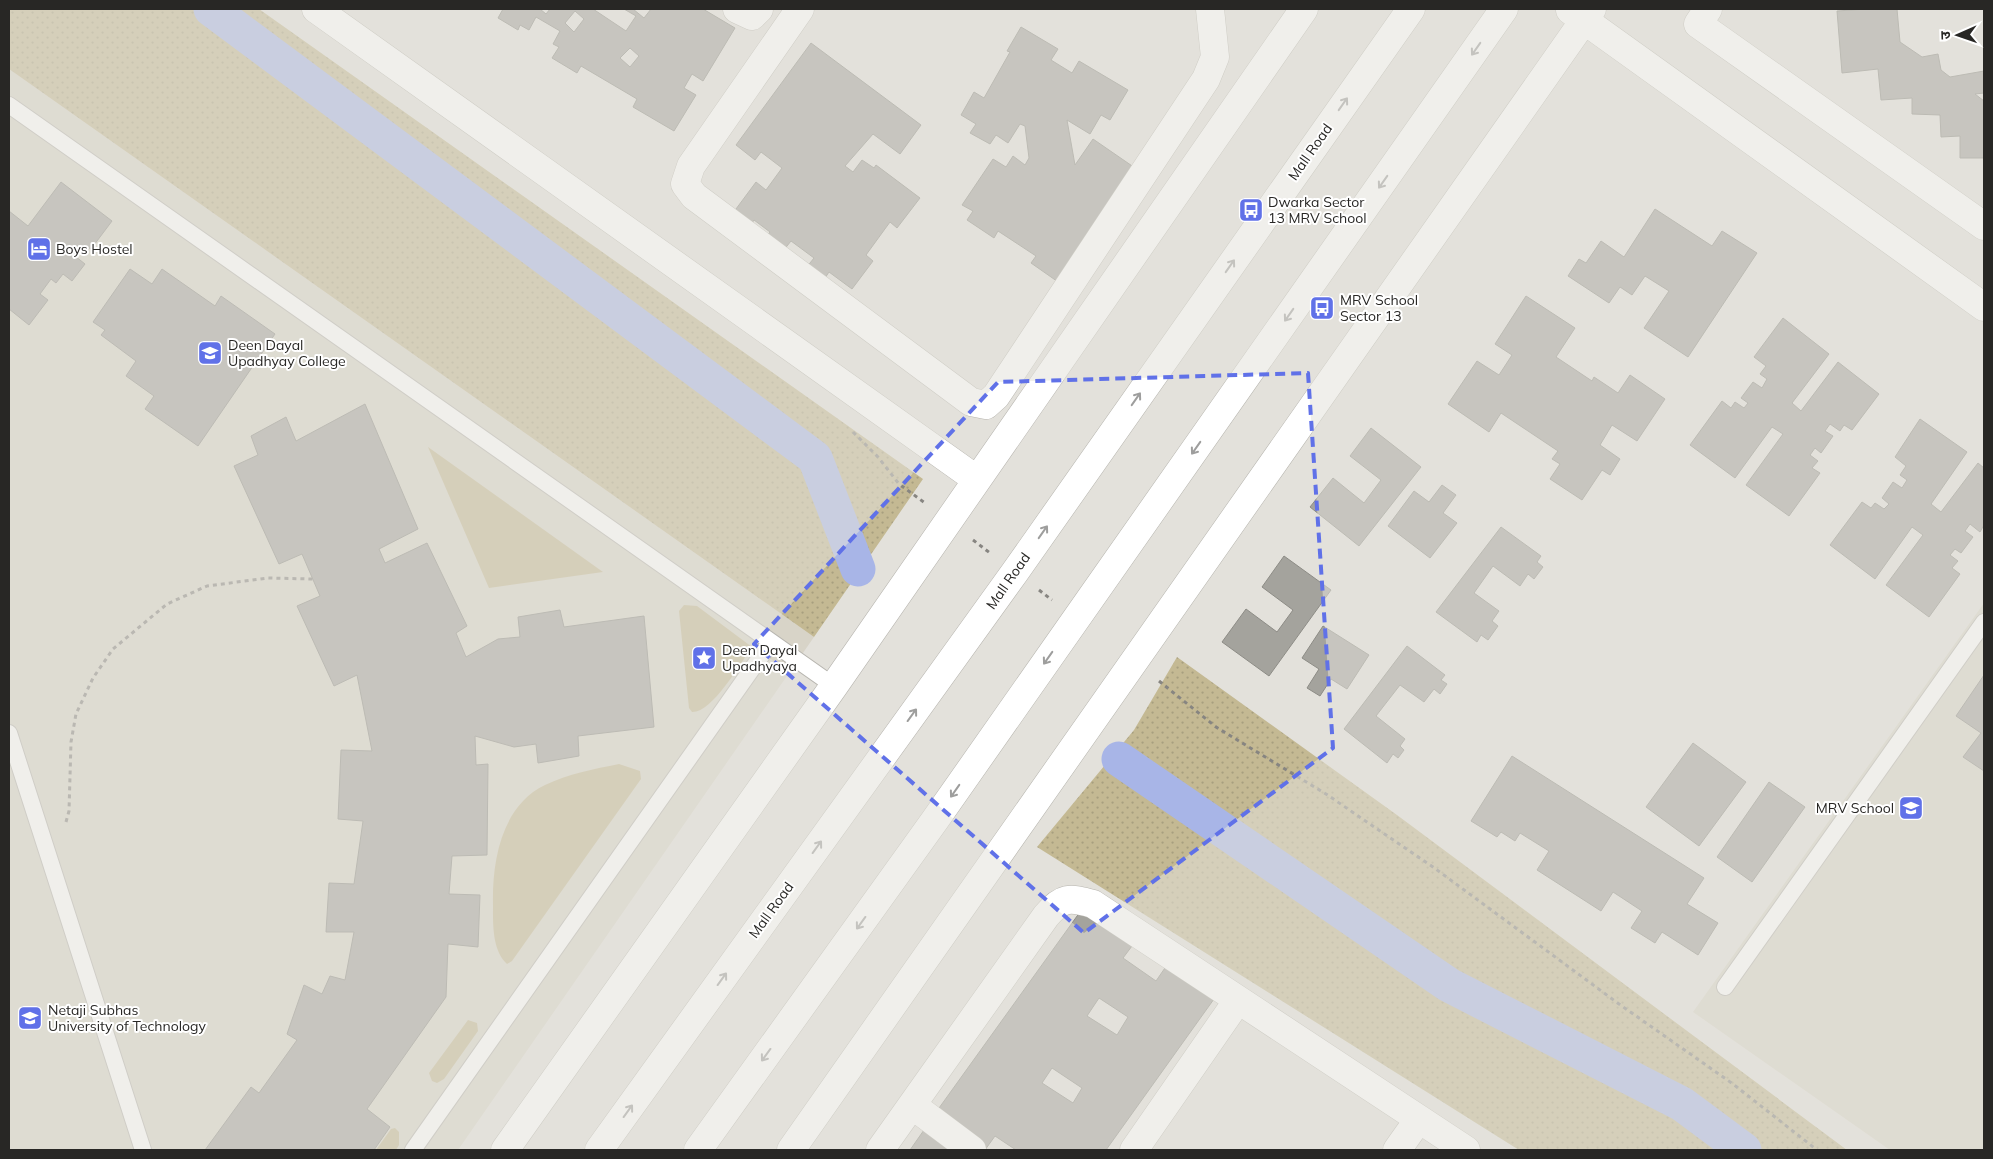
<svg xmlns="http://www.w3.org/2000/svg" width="1993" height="1159" font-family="Mulish,'Noto Sans Devanagari',sans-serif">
  <defs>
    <pattern id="park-dots" width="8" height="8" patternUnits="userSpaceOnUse" patternTransform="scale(1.25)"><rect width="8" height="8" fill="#c4b993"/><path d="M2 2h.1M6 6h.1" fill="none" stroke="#a89f7f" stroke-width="1.8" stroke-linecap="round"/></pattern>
  </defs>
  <rect width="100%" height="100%" fill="#e3e1db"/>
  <path fill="#d8d4c8" d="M 9,69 L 814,637 L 458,1150 L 9,1150 Z
    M 1984,603 L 1984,1150 L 1890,1150 L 1693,1012 Z"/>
  <path fill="#c4b993" d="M 428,447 L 603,572 L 489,588 Z
    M 684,605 L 697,606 L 752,647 C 740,664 712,713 692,712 L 689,708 L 679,611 Z
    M 619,764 L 640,771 L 641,779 L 512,961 L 507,964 C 492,950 493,924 493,905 C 492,862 501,806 545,785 C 568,774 594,769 619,764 Z
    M 468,1020 L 477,1023 L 478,1031 L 444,1079 L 437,1083 L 432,1081 L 429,1073 Z
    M 395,1128 L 399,1132 L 399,1145 L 396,1150 L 376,1150 L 391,1129 Z"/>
  <path fill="url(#park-dots)" d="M 9,9 L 259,9 L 923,479 L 814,637 L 9,69 Z
    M 1177,657 L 1397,815 L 1847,1150 L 1519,1150 L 1037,847 L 1134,730 Z"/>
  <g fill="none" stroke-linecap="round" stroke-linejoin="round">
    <path stroke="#a8b5e7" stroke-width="35" d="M 211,9 L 815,458 L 858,569
      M 1119,759 L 1449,985 L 1682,1104 L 1744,1150"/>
  </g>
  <path fill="#a4a39d" stroke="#8d8c86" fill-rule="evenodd" d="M 503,9 L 540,9 L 546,14 L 550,9 L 593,9 L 626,31 L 636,16 L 624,9 L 633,9 L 644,18 L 651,9 L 703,9 L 735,28 L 703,81 L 692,74 L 684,88 L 696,95 L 674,131 L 633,107 L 637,99 L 581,66 L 577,73 L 552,58 L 559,47 L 553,44 L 560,31 L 536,17 L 529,30 L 520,25 L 518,30 L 498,18 ZM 575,11 L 584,19 L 574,32 L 565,23 ZM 630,48 L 639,56 L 630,67 L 620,58 Z
    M 1866,9 L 1897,9 L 1900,42 L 1922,57 L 1938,54 L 1941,70 L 1950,77 L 1984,71 L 1984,93 L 1975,94 L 1984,101 L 1984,158 L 1960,158 L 1960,136 L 1941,137 L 1940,115 L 1912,114 L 1912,98 L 1881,100 L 1878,69 L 1842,73 L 1837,11 Z
    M 1021,27 L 1058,49 L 1051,60 L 1072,73 L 1079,61 L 1128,90 L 1110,120 L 1101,115 L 1090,134 L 1067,120 L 1075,165 L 1093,139 L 1138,170 L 1061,284 L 1031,263 L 1036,256 L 998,231 L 994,238 L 967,220 L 973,211 L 962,205 L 993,159 L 1006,167 L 1013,156 L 1025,165 L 1029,158 L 1025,126 L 1020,124 L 1008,143 L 996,135 L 990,144 L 970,133 L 976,124 L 961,115 L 974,92 L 984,98 L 1010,52 L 1007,51 Z
    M 811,43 L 921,125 L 900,154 L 873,134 L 845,166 L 853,172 L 862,160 L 874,168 L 876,165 L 920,198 L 897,228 L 890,222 L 866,255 L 873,261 L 852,289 L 829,272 L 823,281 L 806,268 L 814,258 L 791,241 L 783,251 L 765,238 L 770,232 L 754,220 L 750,226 L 733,213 L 756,182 L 766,190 L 782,168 L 761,152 L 755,160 L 736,145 Z
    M 61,182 L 112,221 L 91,249 L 84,245 L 75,256 L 85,264 L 72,281 L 63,274 L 56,283 L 51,279 L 40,294 L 48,300 L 29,325 L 9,309 L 9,211 L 28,226 Z
    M 1655,209 L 1712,246 L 1722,231 L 1757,253 L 1688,357 L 1644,328 L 1669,291 L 1645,276 L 1632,295 L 1620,287 L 1609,303 L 1568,276 L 1579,259 L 1586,263 L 1601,241 L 1624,257 Z
    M 130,269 L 152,284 L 162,269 L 215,306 L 221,296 L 275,334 L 198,446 L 145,409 L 154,396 L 126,376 L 136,361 L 101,335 L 105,330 L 93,322 Z
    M 1526,296 L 1575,328 L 1556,357 L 1592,381 L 1594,377 L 1618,393 L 1630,375 L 1665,399 L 1637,441 L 1612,425 L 1600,445 L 1620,459 L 1610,475 L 1602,470 L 1582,500 L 1550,479 L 1560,464 L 1552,459 L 1558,451 L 1501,413 L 1489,432 L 1448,404 L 1477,361 L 1499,375 L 1512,355 L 1495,344 Z
    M 1783,318 L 1829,354 L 1792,403 L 1801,411 L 1838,362 L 1879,394 L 1852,430 L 1844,425 L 1840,431 L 1830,424 L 1825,431 L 1833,436 L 1821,453 L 1815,448 L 1810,455 L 1818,461 L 1812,468 L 1820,473 L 1789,516 L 1746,485 L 1783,434 L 1772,427 L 1735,478 L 1690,445 L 1722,401 L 1731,408 L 1735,402 L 1744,408 L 1748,403 L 1741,398 L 1753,382 L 1762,388 L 1767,379 L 1760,374 L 1766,366 L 1754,357 Z
    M 365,404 L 418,529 L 379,549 L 385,563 L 427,543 L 467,626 L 456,633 L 466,657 L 498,639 L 520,637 L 518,617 L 560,610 L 564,627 L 644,616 L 654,727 L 578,736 L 579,756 L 538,763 L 536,744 L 514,747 L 475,736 L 476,765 L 488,764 L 487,855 L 452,856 L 449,894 L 480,895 L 478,947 L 448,944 L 446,997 L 367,1109 L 390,1127 L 374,1150 L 205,1150 L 251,1087 L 259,1093 L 297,1040 L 287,1034 L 304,985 L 322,994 L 330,976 L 345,980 L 354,932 L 326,932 L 329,883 L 354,884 L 363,821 L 338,819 L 341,750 L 372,751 L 357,675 L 334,686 L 297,606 L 320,596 L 302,554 L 279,564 L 234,466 L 258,455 L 251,436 L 286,417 L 296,441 Z
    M 1920,419 L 1967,452 L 1931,504 L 1941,512 L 1978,463 L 1984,468 L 1984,525 L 1980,532 L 1970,524 L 1965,531 L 1973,537 L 1961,553 L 1955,549 L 1950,555 L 1958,561 L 1952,568 L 1960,574 L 1929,617 L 1886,585 L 1923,535 L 1912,527 L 1875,579 L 1830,545 L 1862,502 L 1871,508 L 1875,503 L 1884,509 L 1889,504 L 1882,498 L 1893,482 L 1902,488 L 1907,480 L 1900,475 L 1906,466 L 1895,457 Z
    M 1371,428 L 1421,467 L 1359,546 L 1310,507 L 1333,478 L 1364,503 L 1381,480 L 1350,456 Z
    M 1442,485 L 1456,495 L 1443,513 L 1457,523 L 1430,558 L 1388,526 L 1414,491 L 1429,502 Z
    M 1501,527 L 1541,556 L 1537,562 L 1543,567 L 1534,579 L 1528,574 L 1520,586 L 1493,566 L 1474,593 L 1499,611 L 1492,621 L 1498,626 L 1488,640 L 1481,635 L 1477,642 L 1436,612 Z
    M 1284,556 L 1331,590 L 1269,676 L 1222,642 L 1246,609 L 1277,632 L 1293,610 L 1262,587 Z
    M 1323,626 L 1369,655 L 1347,689 L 1331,679 L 1320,696 L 1307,688 L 1319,669 L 1302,658 Z
    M 1407,646 L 1445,675 L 1441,680 L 1447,684 L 1440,694 L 1434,689 L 1424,702 L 1400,685 L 1376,716 L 1405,739 L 1400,746 L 1404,750 L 1398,758 L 1393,754 L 1387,763 L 1344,729 Z
    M 1984,675 L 1984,771 L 1963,757 L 1981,733 L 1956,716 Z
    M 1693,743 L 1746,782 L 1699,846 L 1646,807 Z
    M 1512,756 L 1704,878 L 1687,904 L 1718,923 L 1698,955 L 1662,932 L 1655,943 L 1631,928 L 1642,911 L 1613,892 L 1601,911 L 1537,870 L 1549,851 L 1520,833 L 1515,841 L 1501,832 L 1497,837 L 1471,821 Z
    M 1769,782 L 1805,807 L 1752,882 L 1717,857 Z
    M 1085,905 L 1135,942 L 1123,958 L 1156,981 L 1167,965 L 1214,999 L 1106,1150 L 1016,1150 L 995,1136 L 985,1150 L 934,1115 ZM 1099,998 L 1128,1017 L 1117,1035 L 1087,1016 ZM 1052,1068 L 1082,1088 L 1073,1103 L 1042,1083 Z
    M 924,1130 L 953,1150 L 910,1150 Z"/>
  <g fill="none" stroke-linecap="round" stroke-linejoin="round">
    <defs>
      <path id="lane" d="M 9,105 L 834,686
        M 9,733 L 143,1150
        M 1725,987 L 1984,622
        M 413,1150 L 771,642"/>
      <path id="street" d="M 316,9 L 976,479
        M 737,9 L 752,16 L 759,9
        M 800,9 L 691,166 L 685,184 L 694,196 L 971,402 L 986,405 L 996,396 L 1206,79 L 1215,57 L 1210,9
        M 1708,9 L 1698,24 L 1984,226
        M 1570,10 L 1984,307
        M 912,1105 L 972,1150
        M 505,1150 L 834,686 L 1304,9
        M 791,1150 L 1592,9
        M 880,1150 L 1046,916 C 1062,897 1069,897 1093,904 L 1466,1150
        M 1134,1150 L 1238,1000
        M 1397,1150 L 1419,1119"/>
      <path id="secondary" d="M 599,1150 L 1015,572 L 1411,9
        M 698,1150 L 935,820 L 1504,9"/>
    </defs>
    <use href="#lane" stroke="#b7b5af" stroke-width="18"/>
    <use href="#street" stroke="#b7b5af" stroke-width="29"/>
    <use href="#secondary" stroke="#b7b5af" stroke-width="29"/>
    <path stroke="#878581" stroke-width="3" stroke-dasharray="4 4" stroke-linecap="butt" d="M 853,432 L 878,457 L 899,484 L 925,503
      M 973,540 L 990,553
      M 1039,590 L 1052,600
      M 1159,681 L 1216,727 L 1326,794 L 1433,867 L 1619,1004 L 1733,1084 L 1817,1150
      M 66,822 L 69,811 L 71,742 L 76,714 L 93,678 L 113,649 L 167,604 L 207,586 L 268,578 L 313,579"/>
    <use href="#lane" stroke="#fff" stroke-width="16"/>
    <use href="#street" stroke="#fff" stroke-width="28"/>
    <use href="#secondary" stroke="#fff" stroke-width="28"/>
  </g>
  <defs><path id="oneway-shaft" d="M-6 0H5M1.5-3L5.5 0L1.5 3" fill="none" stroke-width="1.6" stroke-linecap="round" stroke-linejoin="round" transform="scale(1.25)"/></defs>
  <g stroke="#9e9e9d">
    <use href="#oneway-shaft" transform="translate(1476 49) rotate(125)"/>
    <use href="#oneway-shaft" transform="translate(1343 104) rotate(-55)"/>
    <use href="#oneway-shaft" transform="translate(1383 182) rotate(125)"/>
    <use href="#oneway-shaft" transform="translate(1230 266) rotate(-55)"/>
    <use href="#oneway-shaft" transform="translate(1289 315) rotate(125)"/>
    <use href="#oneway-shaft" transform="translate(1136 399) rotate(-55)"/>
    <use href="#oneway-shaft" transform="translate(1196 448) rotate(125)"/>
    <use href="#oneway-shaft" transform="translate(1043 532) rotate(-55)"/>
    <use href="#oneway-shaft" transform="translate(1048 658) rotate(125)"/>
    <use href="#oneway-shaft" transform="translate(912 715) rotate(-54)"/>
    <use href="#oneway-shaft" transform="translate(955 791) rotate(125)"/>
    <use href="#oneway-shaft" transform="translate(817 847) rotate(-54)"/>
    <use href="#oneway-shaft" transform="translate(861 923) rotate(126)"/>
    <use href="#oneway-shaft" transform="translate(722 979) rotate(-54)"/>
    <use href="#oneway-shaft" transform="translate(766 1055) rotate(126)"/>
    <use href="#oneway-shaft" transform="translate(628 1111) rotate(-54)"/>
  </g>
  <path d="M0 0H1993V1159H0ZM 1308,373 L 1333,748 L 1084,933 L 754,644 L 998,382 Z" fill="#e3e1db" fill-opacity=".55" fill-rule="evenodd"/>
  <path fill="none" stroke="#6071e8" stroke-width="4" stroke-dasharray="10 6" stroke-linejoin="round" d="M 1308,373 L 1333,748 L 1084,933 L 754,644 L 998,382 Z"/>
  <defs>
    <symbol id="bus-square" viewBox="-11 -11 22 22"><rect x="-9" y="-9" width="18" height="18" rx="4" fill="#6071e8" stroke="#fff"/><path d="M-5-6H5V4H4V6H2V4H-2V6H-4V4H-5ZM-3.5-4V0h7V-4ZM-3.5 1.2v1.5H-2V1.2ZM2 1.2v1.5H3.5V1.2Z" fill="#fff"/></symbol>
    <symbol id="hotel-square" viewBox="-11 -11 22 22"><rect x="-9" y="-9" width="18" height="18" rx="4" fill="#6071e8" stroke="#fff"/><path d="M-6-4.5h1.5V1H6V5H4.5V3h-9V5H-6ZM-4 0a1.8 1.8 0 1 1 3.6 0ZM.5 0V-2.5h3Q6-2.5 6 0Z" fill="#fff"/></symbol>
    <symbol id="university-square" viewBox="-11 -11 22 22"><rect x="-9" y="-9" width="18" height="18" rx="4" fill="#6071e8" stroke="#fff"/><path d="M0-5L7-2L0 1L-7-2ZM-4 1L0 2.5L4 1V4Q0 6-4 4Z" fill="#fff"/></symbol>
    <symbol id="sight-square" viewBox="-11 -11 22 22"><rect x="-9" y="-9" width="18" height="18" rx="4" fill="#6071e8" stroke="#fff"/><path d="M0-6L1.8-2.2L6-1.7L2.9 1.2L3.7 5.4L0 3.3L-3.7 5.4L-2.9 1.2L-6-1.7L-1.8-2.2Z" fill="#fff"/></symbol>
    <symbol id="school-square" viewBox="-11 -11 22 22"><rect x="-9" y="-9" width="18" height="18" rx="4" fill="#6071e8" stroke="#fff"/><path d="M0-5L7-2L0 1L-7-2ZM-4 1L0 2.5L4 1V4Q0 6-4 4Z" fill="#fff"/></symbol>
  </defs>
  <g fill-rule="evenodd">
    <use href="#bus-square" x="1237" y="196" width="28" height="28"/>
    <use href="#hotel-square" x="25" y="235" width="28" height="28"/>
    <use href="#bus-square" x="1308" y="294" width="28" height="28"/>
    <use href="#university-square" x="196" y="339" width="28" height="28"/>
    <use href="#sight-square" x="690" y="644" width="28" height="28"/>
    <use href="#school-square" x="1897" y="794" width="28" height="28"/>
    <use href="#university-square" x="16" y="1004" width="28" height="28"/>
  </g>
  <g text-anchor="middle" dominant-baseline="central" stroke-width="4" stroke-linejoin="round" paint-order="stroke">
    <g font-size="14" fill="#282725" stroke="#fff">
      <text transform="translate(1310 152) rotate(-55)">Mall Road</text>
      <text transform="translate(1008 581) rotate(-55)">Mall Road</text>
      <text transform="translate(771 910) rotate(-54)">Mall Road</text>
    </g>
    <g font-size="14" fill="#282725" stroke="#fff" text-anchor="start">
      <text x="1268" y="202">Dwarka Sector<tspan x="1268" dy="16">13 MRV School</tspan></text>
      <text x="56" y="249">Boys Hostel</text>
      <text x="1340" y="300">MRV School<tspan x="1340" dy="16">Sector 13</tspan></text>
      <text x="228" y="345">Deen Dayal<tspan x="228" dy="16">Upadhyay College</tspan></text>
      <text x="722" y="650">Deen Dayal<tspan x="722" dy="16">Upadhyaya</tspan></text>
      <text x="1894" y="808" text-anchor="end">MRV School</text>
      <text x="48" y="1010">Netaji Subhas<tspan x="48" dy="16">University of Technology</tspan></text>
    </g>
  </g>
  <rect width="1993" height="1159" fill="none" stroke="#282725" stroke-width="20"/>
  <g transform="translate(1958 35) rotate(268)" stroke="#ffffff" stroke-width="4" paint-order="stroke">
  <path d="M0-4L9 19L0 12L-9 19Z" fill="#282725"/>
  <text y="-8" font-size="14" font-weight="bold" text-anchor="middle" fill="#282725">उ</text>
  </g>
</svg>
